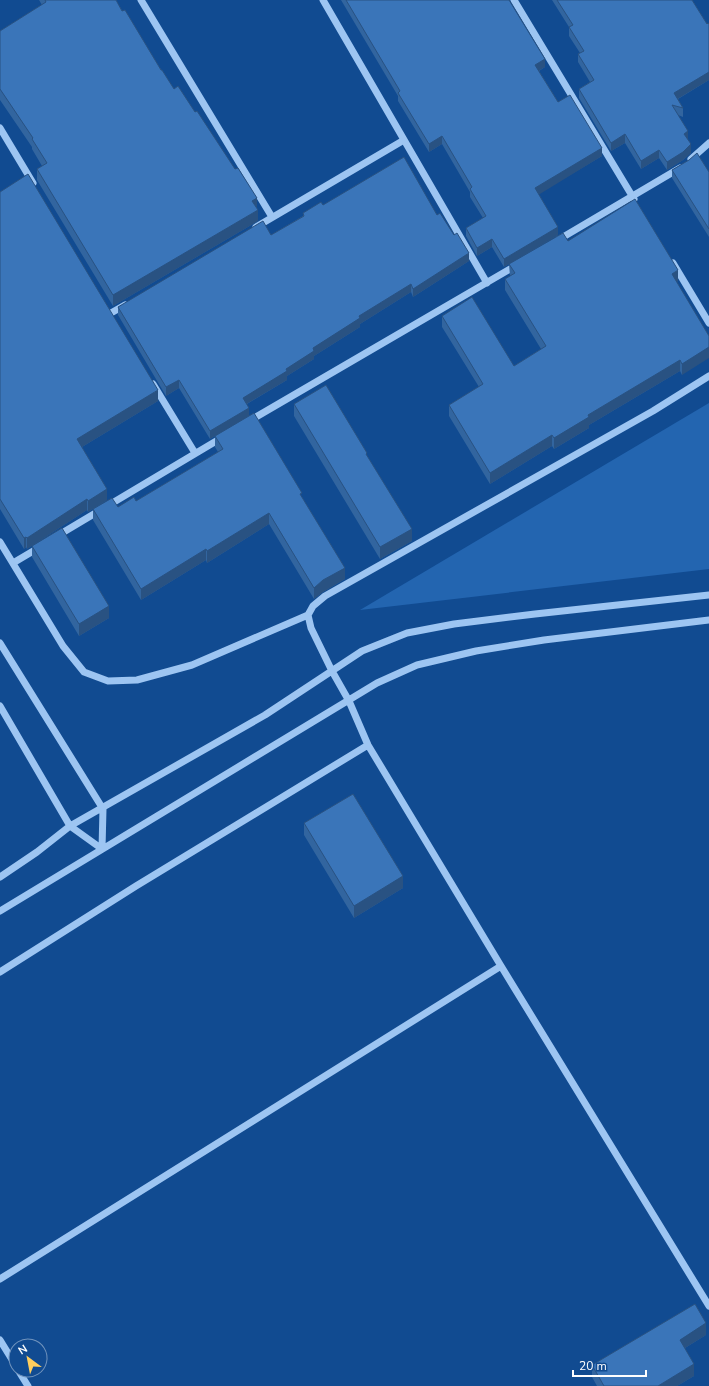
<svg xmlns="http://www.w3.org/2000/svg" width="709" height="1386" font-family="'Nunito Sans',sans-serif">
  <rect width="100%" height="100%" fill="#114b91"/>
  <path fill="#2365b0" d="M 709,403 L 709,569 L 360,610 Z"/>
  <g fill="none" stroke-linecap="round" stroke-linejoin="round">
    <path stroke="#9dc5f2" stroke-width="7" d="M 141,0 L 272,217
      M 323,0 L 487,283
      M 514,0 L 634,199
      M 0,128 L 33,183
      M 691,159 L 709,143
      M 256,227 L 404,140
      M 558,240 L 680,168
      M 673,263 L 709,323
      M 111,313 L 125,305
      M 709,376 L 653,411 L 325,596 L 313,606 L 308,615 L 311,628 L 332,671 L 349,701 L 368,745 L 501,966 L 709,1306
      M 153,384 L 195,453
      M 249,421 L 517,265
      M 57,536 L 223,437
      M 0,542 L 63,646 L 84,672 L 108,681 L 137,680 L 192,665 L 308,615
      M 13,563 L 40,547
      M 0,643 L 103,809 L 102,849
      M 0,706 L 70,826 L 102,849
      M 0,877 L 37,852 L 70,826 L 265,715 L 362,651 L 407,633 L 454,624 L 535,614 L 709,595
      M 0,911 L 377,683 L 417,665 L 476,651 L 544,640 L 709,620
      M 0,972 L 136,886 L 368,745
      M 0,1279 L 501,966
      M 0,1340 L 16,1366
      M 18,1370 L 28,1386"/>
  </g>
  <path fill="#32659f" d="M 39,0 L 116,0 L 122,11 L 174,89 L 195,112 L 257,208 L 258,221 L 113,306 L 37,180 L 37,169 L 42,166 L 32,149 L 32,147 L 0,100 L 0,31 L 42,5 Z
    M 341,0 L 509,0 L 545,67 L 539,71 L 558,102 L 602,156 L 538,194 L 558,235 L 504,267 L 492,247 L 477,256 L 466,236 L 466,228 L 483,218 L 470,197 L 470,192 L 442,144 L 429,152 L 398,101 L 398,96 Z
    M 552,0 L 692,0 L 707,24 L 709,24 L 709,80 L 678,99 L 683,108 L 683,117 L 678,115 L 688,140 L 691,153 L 683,160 L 667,170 L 659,158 L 641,169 L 625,143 L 611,151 L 579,98 L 579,89 L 590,82 L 578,62 L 578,54 L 580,53 L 569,36 L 569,27 Z
    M 689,160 L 709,172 L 709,237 L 672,178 L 672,170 Z
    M 0,192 L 158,401 L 82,447 L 107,500 L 88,512 L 87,510 L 27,549 L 26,547 L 24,549 L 0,509 Z
    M 323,205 L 437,215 L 469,261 L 413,297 L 411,292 L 360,324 L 360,327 L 314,356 L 314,359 L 287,376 L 287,380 L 247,404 L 249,416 L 210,439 L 179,388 L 166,396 L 118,315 L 118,307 L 271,235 L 303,216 L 303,213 Z
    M 568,241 L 678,281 L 676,282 L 709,336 L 682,375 L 680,371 L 589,425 L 589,428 L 554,449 L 552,446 L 490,484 L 449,416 L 449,405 L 479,387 L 442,327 L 442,316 L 514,366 L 541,349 L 505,290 L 505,279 L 510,276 L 509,264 Z
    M 294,404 L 412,541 L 380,559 L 294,416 Z
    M 215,436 L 302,498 L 345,579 L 323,592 L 314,599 L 269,524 L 207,563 L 206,560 L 141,600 L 93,520 L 93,509 L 118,507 L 136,501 L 218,452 L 215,447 Z
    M 32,546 L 109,618 L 79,636 L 32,557 Z
    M 304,823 L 403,888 L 354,918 L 304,835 Z
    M 706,1335 L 685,1348 L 694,1376 L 677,1386 L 597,1386 L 592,1377 L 592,1365 Z"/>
  <path fill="#295282" d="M 545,59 L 545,67 L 535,73 L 535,65 Z
    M 709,72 L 709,80 L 674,101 L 674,93 Z
    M 688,131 L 688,140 L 684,134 Z
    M 625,134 L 625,143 L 611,151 L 611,143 Z
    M 442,136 L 442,144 L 429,152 L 429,144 Z
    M 691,144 L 691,153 L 683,160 L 667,170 L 667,162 Z
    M 602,148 L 602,156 L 535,197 L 535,188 Z
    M 659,150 L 659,158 L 641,169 L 641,161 Z
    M 257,198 L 257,208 L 252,201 Z
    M 258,210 L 258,221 L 113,306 L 113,295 Z
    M 558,227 L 558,235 L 504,267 L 504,259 Z
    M 492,239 L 492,247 L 477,256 L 477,248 Z
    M 469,253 L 469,261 L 413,297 L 413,289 Z
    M 678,270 L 678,281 L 672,285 L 672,274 Z
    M 411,284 L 411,292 L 360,324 L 360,327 L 314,356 L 314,359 L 287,376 L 287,380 L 243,406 L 243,398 L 286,369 L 313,348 L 359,316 Z
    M 709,347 L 709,358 L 682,375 L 682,364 Z
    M 680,360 L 680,371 L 589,425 L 589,428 L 554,449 L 554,438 L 588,415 Z
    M 179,380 L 179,388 L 166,396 L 166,387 Z
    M 158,390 L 158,401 L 77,450 L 77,439 Z
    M 249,408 L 249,416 L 210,439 L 210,431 Z
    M 552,435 L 552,446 L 490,484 L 490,473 Z
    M 107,489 L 107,500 L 88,512 L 88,501 Z
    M 87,499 L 87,510 L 27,549 L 27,538 Z
    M 269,513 L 269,524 L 207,563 L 207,551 Z
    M 412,529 L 412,541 L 380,559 L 380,547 Z
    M 26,537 L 26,547 L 24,549 L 24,538 Z
    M 206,549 L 206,560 L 141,600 L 141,589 Z
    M 345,568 L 345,579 L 323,592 L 314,599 L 314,588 L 323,580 Z
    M 109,606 L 109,618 L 79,636 L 79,624 Z
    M 403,876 L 403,888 L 354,918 L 354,906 Z
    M 706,1323 L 706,1335 L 680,1351 L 680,1340 Z
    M 694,1364 L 694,1376 L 677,1386 L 658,1386 Z"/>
  <path fill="#3a75b9" stroke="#295282" d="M 45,0 L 116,0 L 122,11 L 125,10 L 161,70 L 162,70 L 174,89 L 178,86 L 195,112 L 197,111 L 235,169 L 238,168 L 257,198 L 252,201 L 258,210 L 113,295 L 37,169 L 47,163 L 32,139 L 33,138 L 0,89 L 0,31 L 46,2 Z
    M 346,0 L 509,0 L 545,59 L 535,65 L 558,102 L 570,95 L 602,148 L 535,188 L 558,227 L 504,259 L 492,239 L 477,248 L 466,228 L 486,216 L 470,189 L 472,187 L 442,136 L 429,144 L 398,93 L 400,91 Z
    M 557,0 L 692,0 L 707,24 L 708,23 L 709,24 L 709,72 L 674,93 L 683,108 L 672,105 L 688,131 L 684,134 L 691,144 L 683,152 L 667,162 L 659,150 L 641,161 L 625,134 L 611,143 L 579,89 L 594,80 L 578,54 L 584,51 L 569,27 L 573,25 Z
    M 697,153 L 709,172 L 709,229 L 672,170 L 689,160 Z
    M 404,157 L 437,215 L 440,213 L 454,235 L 457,233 L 469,253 L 413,289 L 411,284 L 359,316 L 360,318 L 313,348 L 314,351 L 286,369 L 287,371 L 243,398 L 249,408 L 210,431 L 179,380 L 166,387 L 118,307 L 263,221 L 271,235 L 304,216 L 303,213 L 321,202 L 323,205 Z
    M 28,174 L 158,390 L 77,439 L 107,489 L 88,501 L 87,499 L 27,538 L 26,537 L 24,538 L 0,499 L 0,192 Z
    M 635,199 L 678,270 L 672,274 L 709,336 L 709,347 L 682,364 L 680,360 L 588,415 L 589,417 L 554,438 L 552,435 L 490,473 L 449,405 L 483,384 L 442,316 L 472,297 L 514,366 L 546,346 L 505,279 L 515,273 L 509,264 L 563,233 L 568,241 Z
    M 326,385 L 367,453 L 366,454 L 412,529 L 380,547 L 294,404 Z
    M 254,413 L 302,493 L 300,494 L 345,568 L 323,580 L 314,588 L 269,513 L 207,551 L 206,549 L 141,589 L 93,509 L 112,498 L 118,507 L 134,497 L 136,501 L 223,449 L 215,436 Z
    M 62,528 L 109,606 L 79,624 L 32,546 Z
    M 353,794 L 403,876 L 354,906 L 304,823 Z
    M 695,1304 L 706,1323 L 680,1340 L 694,1364 L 658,1386 L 604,1386 L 592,1365 Z"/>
  <g transform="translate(28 1358) rotate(328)"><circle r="19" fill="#114b91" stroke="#7093bd"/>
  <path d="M0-3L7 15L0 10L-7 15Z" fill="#ffce5e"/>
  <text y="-6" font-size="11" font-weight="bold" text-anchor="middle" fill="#ffffff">N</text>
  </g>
  <path d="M573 1370v6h73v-6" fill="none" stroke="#ffffff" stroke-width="2"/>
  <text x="579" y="1370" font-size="12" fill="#ffffff" stroke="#114b91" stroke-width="3" paint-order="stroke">20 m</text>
</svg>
